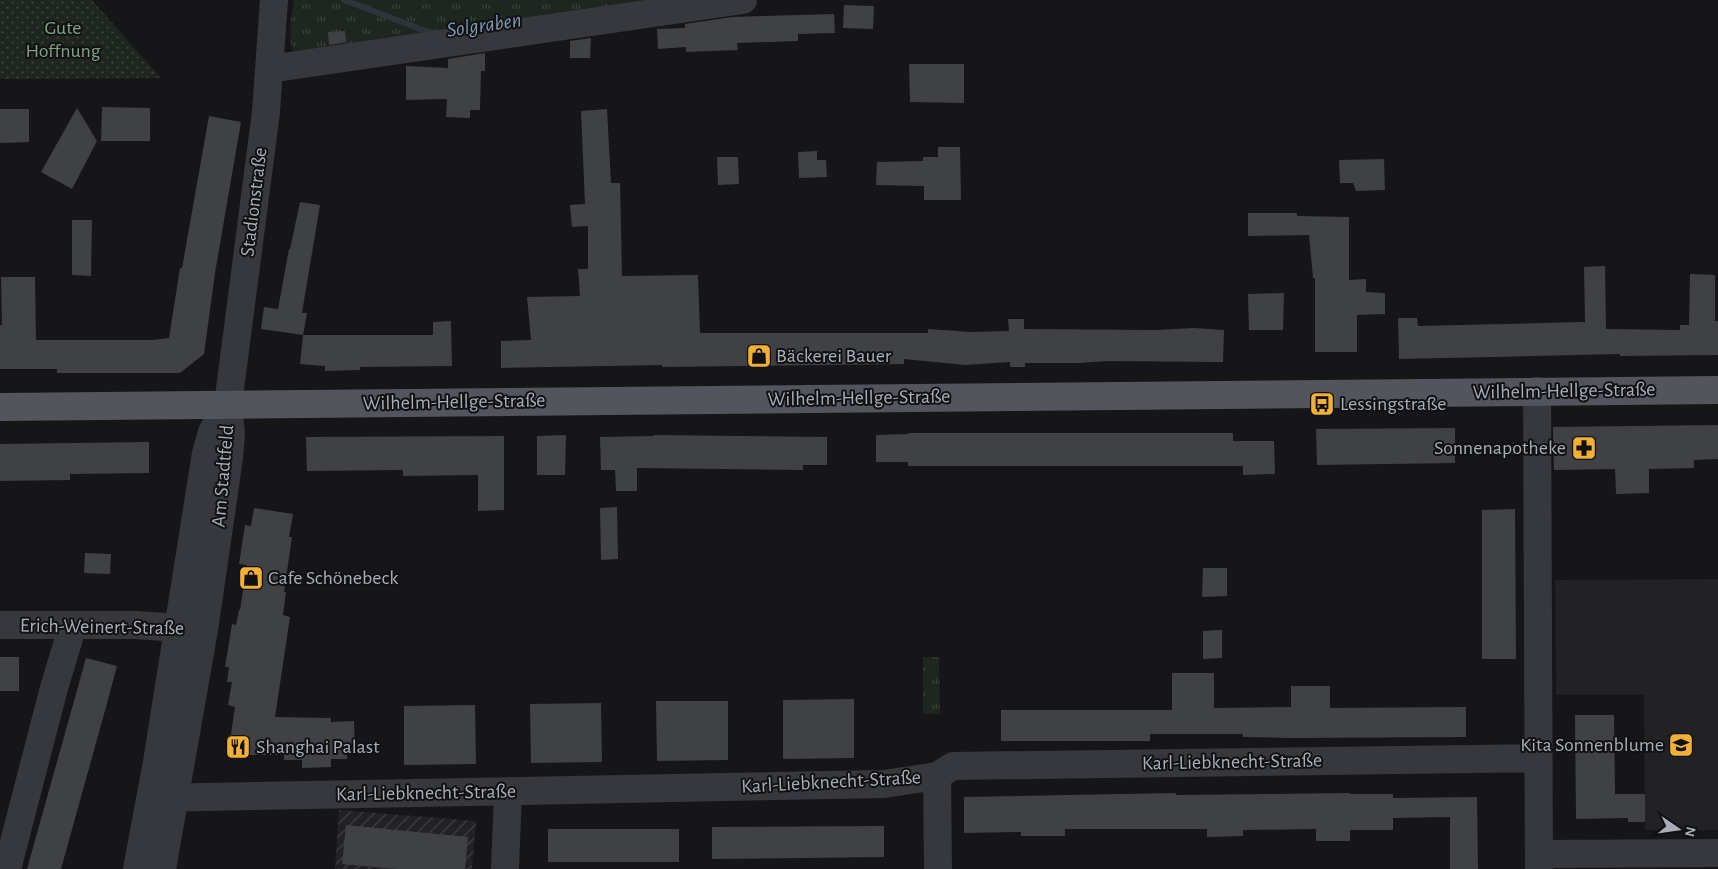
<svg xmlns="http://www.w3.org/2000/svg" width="1718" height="869" font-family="'Alegreya Sans',sans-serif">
  <defs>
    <pattern id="industrial-furrows" width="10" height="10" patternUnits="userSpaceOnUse" patternTransform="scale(1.25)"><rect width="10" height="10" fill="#222225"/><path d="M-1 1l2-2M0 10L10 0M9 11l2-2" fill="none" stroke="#3f3f43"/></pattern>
    <pattern id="grass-tufts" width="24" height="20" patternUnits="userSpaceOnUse" patternTransform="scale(1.25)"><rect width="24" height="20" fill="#1e261f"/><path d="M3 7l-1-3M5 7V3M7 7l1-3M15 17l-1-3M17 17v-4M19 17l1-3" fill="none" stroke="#3c433d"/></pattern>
    <pattern id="garden-dots" width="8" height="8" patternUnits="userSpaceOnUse" patternTransform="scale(1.25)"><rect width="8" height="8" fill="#1e261f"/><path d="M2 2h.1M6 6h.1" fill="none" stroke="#3c433d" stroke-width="1.8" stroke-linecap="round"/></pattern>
  </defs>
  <rect width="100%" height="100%" fill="#161618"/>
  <path fill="#222225" d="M 1718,579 L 1718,830 L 1645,830 L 1644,695 L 1556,695 L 1555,580 Z"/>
  <path fill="url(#industrial-furrows)" d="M 339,810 L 476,821 L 472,869 L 335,869 Z"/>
  <path fill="url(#grass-tufts)" d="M 294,0 L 705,0 L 294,54 C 287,36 291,18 294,0 Z
    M 923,657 L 939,657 L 940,714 L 923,714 Z"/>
  <path fill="url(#garden-dots)" d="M 0,0 L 92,0 L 161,78 L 0,79 Z"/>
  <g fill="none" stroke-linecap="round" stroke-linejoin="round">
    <path stroke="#2c353c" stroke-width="6" d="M 344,0 L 431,33 L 436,32"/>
  </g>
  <path fill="#404145" d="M 844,5 L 874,6 L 873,29 L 843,28 Z
    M 834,14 L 835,33 L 798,34 L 798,41 L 737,43 L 738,50 L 686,52 L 686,47 L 658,49 L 657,29 L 685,28 L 685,24 L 732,17 Z
    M 345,31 L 346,42 L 329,45 L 328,32 Z
    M 591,38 L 590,58 L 570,58 L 570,41 Z
    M 485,53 L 485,71 L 481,71 L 480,110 L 470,110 L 470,118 L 446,117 L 447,99 L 406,100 L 406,66 L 448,68 L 448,59 Z
    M 909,64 L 964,64 L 964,103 L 910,102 Z
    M 102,107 L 150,108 L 150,141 L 101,141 Z
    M 77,108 L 97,141 L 72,189 L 41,172 Z
    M 0,109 L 29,109 L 29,142 L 0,143 Z
    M 607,109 L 611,183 L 620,183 L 622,276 L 698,275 L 700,333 L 928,333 L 928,329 L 971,332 L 1009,331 L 1008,319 L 1024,319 L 1024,329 L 1156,330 L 1194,328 L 1224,330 L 1223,362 L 1107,361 L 1079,363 L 1025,363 L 1025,367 L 1010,367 L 1010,362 L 965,365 L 904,359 L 904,364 L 662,367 L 662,365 L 501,368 L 501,341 L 531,340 L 527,297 L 580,296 L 578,269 L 588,269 L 588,226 L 572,227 L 570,205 L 585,204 L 581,111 Z
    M 209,116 L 241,122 L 215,273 L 204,354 L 180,373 L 57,373 L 57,369 L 0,369 L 0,325 L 2,325 L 1,277 L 35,277 L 36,340 L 152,340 L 169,338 L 180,268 L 182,268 Z
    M 938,147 L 960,147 L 961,200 L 924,200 L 924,186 L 876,185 L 877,162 L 923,161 L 923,157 L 938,157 Z
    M 817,151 L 817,160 L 826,160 L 827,177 L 799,178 L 798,152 Z
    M 717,157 L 738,157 L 739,184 L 718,185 Z
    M 1384,159 L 1385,190 L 1356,191 L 1353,183 L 1340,183 L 1339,160 Z
    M 300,202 L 320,205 L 302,313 L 307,313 L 303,335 L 261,329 L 264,307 L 278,309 L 289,249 L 290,249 Z
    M 1248,213 L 1297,213 L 1297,216 L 1349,217 L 1349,280 L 1366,279 L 1366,292 L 1385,293 L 1385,314 L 1357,315 L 1357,352 L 1315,352 L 1315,278 L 1313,278 L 1309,235 L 1248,236 Z
    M 72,220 L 92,220 L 91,276 L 72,275 Z
    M 1605,266 L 1606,329 L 1680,330 L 1680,325 L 1689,325 L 1690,274 L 1715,275 L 1715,321 L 1718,321 L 1718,355 L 1620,356 L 1620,354 L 1399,359 L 1398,318 L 1417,318 L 1418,326 L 1585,322 L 1584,267 Z
    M 1284,293 L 1283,330 L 1249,330 L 1248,294 Z
    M 451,321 L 452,366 L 360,367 L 360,370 L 325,371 L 325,366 L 300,364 L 303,335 L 433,335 L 433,322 Z
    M 1718,425 L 1718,459 L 1694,460 L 1694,468 L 1649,469 L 1649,493 L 1616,494 L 1615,469 L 1554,470 L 1553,427 Z
    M 1455,428 L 1455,463 L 1317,465 L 1316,429 Z
    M 908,433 L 1233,433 L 1233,441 L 1274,441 L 1275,474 L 1243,475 L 1243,466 L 908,466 L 908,462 L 876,462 L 876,435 L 908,434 Z
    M 566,435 L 565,475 L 537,475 L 537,436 Z
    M 654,435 L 827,437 L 827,465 L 803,465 L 803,470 L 637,468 L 637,491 L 616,491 L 615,470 L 601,470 L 600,437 L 654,436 Z
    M 504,436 L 504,510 L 478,511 L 478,475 L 403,476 L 403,470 L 307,471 L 306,437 Z
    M 149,442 L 149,473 L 70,474 L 70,480 L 0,481 L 0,444 Z
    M 617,507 L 618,559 L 601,560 L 600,508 Z
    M 254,508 L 293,514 L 289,537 L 292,537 L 284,592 L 286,592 L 283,615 L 290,617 L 275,717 L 331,718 L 331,722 L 354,721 L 355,754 L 347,754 L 347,759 L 331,759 L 331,767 L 302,768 L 302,760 L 284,760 L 284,755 L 249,755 L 245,759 L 226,739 L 231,734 L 235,707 L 228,705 L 232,682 L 227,682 L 229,667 L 225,667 L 232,624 L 236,625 L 239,610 L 240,610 L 247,565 L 239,564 L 245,525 L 251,526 Z
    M 1515,509 L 1516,659 L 1482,659 L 1482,510 Z
    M 85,553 L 111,554 L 110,574 L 84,573 Z
    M 1203,568 L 1227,568 L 1227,596 L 1202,597 Z
    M 1222,630 L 1222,658 L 1203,659 L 1203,631 Z
    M 0,657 L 19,657 L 19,691 L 0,691 Z
    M 86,658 L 117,666 L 106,707 L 61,869 L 27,869 Z
    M 1172,673 L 1214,673 L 1214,708 L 1291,707 L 1291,686 L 1330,686 L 1330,708 L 1466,707 L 1466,737 L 1291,738 L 1243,737 L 1243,734 L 1150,734 L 1150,741 L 1001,741 L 1001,710 L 1172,710 Z
    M 854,699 L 854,758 L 783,759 L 783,700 Z
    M 656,701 L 728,701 L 728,760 L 657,761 Z
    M 601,703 L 602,762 L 531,763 L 530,704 Z
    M 475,705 L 476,764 L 404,765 L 404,706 Z
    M 1575,715 L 1614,715 L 1615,794 L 1645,794 L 1645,822 L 1628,822 L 1628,818 L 1576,819 Z
    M 1176,793 L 1176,795 L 1350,793 L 1350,794 L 1393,794 L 1393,798 L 1477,797 L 1478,869 L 1450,869 L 1450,817 L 1393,818 L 1393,830 L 1350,830 L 1350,841 L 1316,841 L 1316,829 L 1243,830 L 1243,836 L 1207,837 L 1207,829 L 1065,829 L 1065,836 L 1021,836 L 1021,832 L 964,833 L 964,797 Z
    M 346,825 L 468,837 L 465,869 L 396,869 L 342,864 Z
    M 884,826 L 884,857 L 712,859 L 712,827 Z
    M 548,829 L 679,829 L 679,862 L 548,862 Z"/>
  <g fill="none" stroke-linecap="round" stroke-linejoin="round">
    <path stroke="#37383d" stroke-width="28" d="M 269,69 L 743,0
      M 1537,391 L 1539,869
      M 0,625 L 135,625 L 196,629
      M 937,776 L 938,869
      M 151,798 L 884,784 L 937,776 L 953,766 L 1538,758
      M 1539,854 L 1718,853
      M 7,869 L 54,688 L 73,625
      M 137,869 L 157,762 L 206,453 L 212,432 L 228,404
      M 162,869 L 204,630 L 229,458 L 231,434 L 228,404 L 266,112 L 274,0
      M 505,869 L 508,792"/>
    <path stroke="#53555c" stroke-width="28" d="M 0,407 L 1718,390"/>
  </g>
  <defs>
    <symbol id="shop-square" viewBox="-11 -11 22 22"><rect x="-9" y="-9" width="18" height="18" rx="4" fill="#f2b134" stroke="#111113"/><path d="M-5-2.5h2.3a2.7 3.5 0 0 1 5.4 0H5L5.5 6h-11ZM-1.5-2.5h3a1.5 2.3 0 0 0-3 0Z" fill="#111"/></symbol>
    <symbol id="bus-square" viewBox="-11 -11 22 22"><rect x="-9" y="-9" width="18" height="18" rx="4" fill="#f2b134" stroke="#111113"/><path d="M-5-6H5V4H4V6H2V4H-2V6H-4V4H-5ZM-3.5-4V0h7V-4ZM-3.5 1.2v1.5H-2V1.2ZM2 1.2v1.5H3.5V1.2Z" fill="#111"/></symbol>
    <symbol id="pharmacy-square" viewBox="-11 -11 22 22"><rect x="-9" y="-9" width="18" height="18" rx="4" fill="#f2b134" stroke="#111113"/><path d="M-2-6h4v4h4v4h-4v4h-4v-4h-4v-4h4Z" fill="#111"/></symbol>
    <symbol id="school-square" viewBox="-11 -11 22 22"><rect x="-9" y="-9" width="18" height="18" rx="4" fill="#f2b134" stroke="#111113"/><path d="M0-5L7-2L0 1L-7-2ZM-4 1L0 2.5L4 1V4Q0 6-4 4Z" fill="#111"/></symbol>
    <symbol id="restaurant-square" viewBox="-11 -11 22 22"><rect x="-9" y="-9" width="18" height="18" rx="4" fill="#f2b134" stroke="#111113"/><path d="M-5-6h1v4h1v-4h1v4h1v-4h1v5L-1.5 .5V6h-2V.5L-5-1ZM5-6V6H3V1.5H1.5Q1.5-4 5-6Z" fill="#111"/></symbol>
  </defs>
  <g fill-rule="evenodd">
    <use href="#shop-square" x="745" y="342" width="28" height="28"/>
    <use href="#bus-square" x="1308" y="390" width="28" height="28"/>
    <use href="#pharmacy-square" x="1570" y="434" width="28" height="28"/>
    <use href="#shop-square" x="237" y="564" width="28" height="28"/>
    <use href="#school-square" x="1667" y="731" width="28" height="28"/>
    <use href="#restaurant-square" x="224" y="733" width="28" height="28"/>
  </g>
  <g text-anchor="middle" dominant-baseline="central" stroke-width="4" stroke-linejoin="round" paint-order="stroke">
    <g font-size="20" fill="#7fa381" stroke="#111113">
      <text x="63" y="28">Gute<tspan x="63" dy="23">Hoffnung</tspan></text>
    </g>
    <g font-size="20" fill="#a8adb8" stroke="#111113">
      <text transform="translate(254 202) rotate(-83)">Stadionstraße</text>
      <text transform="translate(1564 391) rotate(-1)">Wilhelm-Hellge-Straße</text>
      <text transform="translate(859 398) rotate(-1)">Wilhelm-Hellge-Straße</text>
      <text transform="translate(454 402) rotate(-1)">Wilhelm-Hellge-Straße</text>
      <text transform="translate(223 476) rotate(-85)">Am Stadtfeld</text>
      <text transform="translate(102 627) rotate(1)">Erich-Weinert-Straße</text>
      <text transform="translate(1232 762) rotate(-1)">Karl-Liebknecht-Straße</text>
      <text transform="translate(831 782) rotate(-3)">Karl-Liebknecht-Straße</text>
      <text transform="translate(426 793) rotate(-1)">Karl-Liebknecht-Straße</text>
    </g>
    <g font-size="20" fill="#a8adb8" stroke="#111113" text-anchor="start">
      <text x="776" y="356">Bäckerei Bauer</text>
      <text x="1340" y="404">Lessingstraße</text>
      <text x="1566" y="448" text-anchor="end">Sonnenapotheke</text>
      <text x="268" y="578">Cafe Schönebeck</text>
      <text x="1664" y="745" text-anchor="end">Kita Sonnenblume</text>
      <text x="256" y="747">Shanghai Palast</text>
    </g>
    <g font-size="21" font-style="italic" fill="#7f9bb3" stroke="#111113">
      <text transform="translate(484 25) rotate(-8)">Solgraben</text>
    </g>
  </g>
  <g transform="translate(1678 829) rotate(103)" stroke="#111113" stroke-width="4" paint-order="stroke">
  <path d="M0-4L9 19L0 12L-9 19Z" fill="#a8adb8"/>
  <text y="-8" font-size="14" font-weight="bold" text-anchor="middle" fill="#a8adb8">N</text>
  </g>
</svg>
